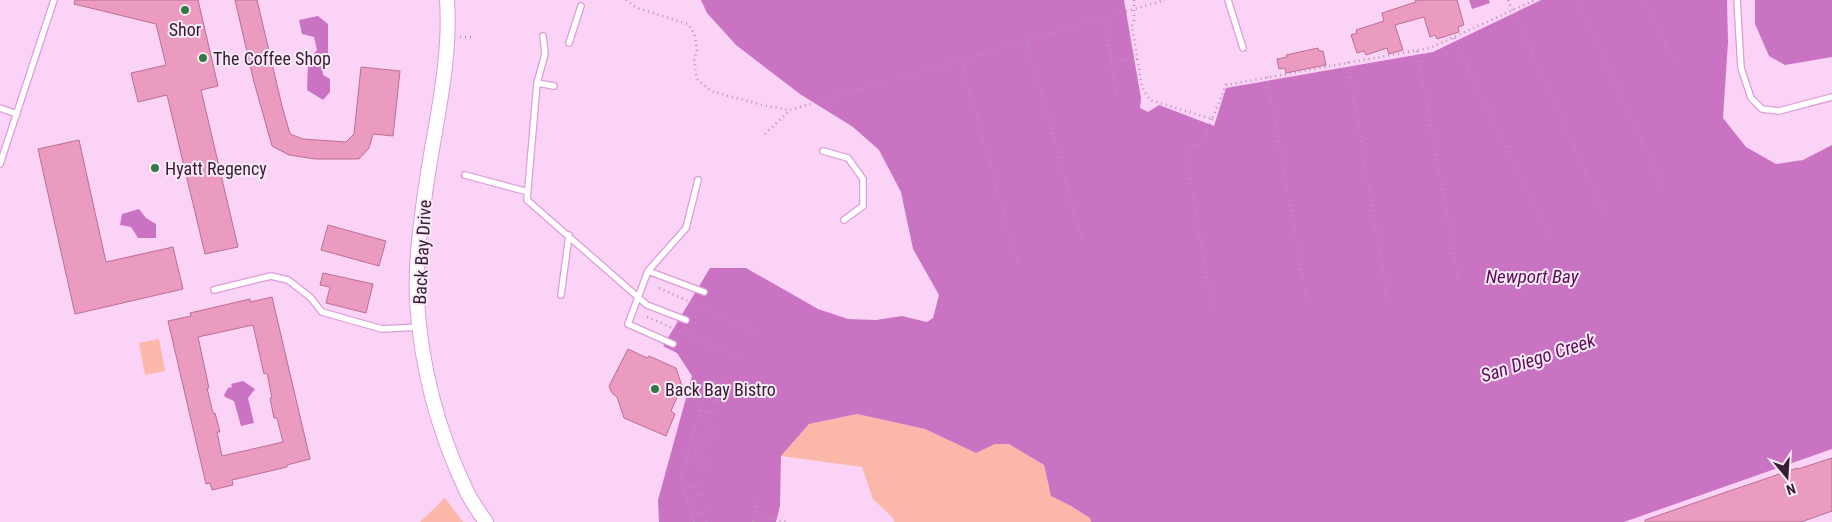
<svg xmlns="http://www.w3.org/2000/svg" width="1832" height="522" font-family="'Roboto Condensed',sans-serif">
  <rect width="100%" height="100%" fill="#fbd3f6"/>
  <path fill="#fcb7ab" d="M 159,339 L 165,371 L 145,375 L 139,343 Z
    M 857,414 L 925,429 L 976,453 L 995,444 L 1009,444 L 1044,465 L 1051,496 L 1071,506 L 1090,518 L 1091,522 L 894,522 L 894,519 L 873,499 L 862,467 L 781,456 L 809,424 Z
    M 445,498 L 463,522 L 420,522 Z"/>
  <path fill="#cb73c3" d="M 701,0 L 1124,0 L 1141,98 L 1140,108 L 1148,112 L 1159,105 L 1214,126 L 1226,88 L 1433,52 L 1541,0 L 1727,0 L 1728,42 L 1723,118 L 1746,147 L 1776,164 L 1803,160 L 1832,145 L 1832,449 L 1624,522 L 1091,522 L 1090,518 L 1071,506 L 1051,496 L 1044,465 L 1009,444 L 995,444 L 976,453 L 925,429 L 857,414 L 809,424 L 781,456 L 780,506 L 776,522 L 659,522 L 658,500 L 692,376 L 677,353 L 663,346 L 710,268 L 746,268 L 818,309 L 848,319 L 876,320 L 902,316 L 927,322 L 933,318 L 939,295 L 913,249 L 901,192 L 879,150 L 853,127 L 800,94 L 736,45 L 707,13 Z
    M 1469,0 L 1489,0 L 1490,3 L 1472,9 Z
    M 1755,0 L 1832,0 L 1832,57 L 1785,65 L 1769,56 L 1755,24 Z
    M 318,16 L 328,24 L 328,53 L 322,59 L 323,75 L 330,79 L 330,92 L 323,100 L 307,90 L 308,60 L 317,50 L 314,37 L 302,34 L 299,20 Z
    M 139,209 L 146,218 L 156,224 L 156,238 L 138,238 L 131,227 L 120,225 L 122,214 Z
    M 243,381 L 255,389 L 248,398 L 254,423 L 241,426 L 234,401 L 225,397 L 224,395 L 228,388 L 232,387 L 231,384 Z"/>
  <path fill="#eb9ac0" stroke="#bb6f93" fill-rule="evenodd" d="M 75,0 L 198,0 L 218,86 L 201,90 L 238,247 L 205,254 L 167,95 L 138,102 L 131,73 L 166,65 L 156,24 L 74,4 Z
    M 235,0 L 257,0 L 282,106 L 290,134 L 303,139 L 346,142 L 354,134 L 361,67 L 400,71 L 393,136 L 373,134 L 369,148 L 359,159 L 315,159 L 289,155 L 272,146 L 254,82 Z
    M 1415,0 L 1457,0 L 1464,25 L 1458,27 L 1459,32 L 1437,39 L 1435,35 L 1430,37 L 1424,17 L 1395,25 L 1403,50 L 1389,54 L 1387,48 L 1366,55 L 1364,51 L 1357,53 L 1351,35 L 1357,33 L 1356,30 L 1384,21 L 1382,13 L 1416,2 Z
    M 1318,48 L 1319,51 L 1323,51 L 1326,65 L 1286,73 L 1285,68 L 1279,69 L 1277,59 L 1287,57 L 1286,55 Z
    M 79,140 L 106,262 L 173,247 L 183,289 L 75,314 L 38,149 Z
    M 328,225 L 386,241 L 379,266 L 321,250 Z
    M 323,273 L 373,284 L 366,313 L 326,303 L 330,287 L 320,285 Z
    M 272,297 L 310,459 L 287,465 L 287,467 L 232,480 L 233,485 L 212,490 L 210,483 L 206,484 L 168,321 L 191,316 L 190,313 L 250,299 L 250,302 ZM 253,325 L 264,374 L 267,373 L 272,398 L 270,398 L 274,418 L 277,418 L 283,442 L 222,456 L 217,432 L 220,432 L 215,413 L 213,413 L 207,388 L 209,388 L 198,337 Z
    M 628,349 L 647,358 L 649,356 L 676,368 L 682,386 L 671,411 L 675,414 L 666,436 L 624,418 L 617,397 L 612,393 L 609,386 Z
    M 1832,458 L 1832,511 L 1801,522 L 1645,522 L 1645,520 L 1700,501 L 1797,468 L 1798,469 Z"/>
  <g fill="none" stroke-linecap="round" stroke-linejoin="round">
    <defs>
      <path id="service" d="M 1228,0 L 1243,48
        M 1737,0 L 1741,68 L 1751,98 L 1762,109 L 1779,111 L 1832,97
        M 543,36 L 545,54 L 537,83 L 527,200 L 647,305 L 686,320
        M 569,43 L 581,6
        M 537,83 L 554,86
        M 0,108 L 17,114
        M 823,151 L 848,158 L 863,179 L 863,206 L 844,220
        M 0,164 L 54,0
        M 465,175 L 528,192
        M 648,271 L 704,292
        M 214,290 L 271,276 L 288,280 L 310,297 L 322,312 L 382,329 L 420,327
        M 561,295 L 569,235
        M 673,344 L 628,324 L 648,271 L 686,228 L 698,180"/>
      <path id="tertiary" d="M 447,0 C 451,58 437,116 428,173 C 422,214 415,258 417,301 C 421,366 438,431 466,490 C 471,501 479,512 486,522"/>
    </defs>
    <use href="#service" stroke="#dd9dd6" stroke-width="8"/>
    <use href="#tertiary" stroke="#dd9dd6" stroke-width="16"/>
    <path stroke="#b694b2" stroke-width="2.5" stroke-dasharray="1 4" stroke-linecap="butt" d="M 626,0 L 637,8 L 688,24 L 694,33 L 696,42 L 697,50 L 694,61 L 697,79 L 711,91 L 766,106 L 790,110
      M 1134,0 L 1134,21 L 1132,26 L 1142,87 L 1150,100 L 1212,119 L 1226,85 L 1430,48 L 1535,0
      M 1508,0 L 1604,212
      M 1577,0 L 1663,187
      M 1645,0 L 1673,60
      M 1106,30 L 1117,96
      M 460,37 L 471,37
      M 1454,38 L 1550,239
      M 1027,41 L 1083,244
      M 1417,51 L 1459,282
      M 961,60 L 1018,263
      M 1111,62 L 1137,59
      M 1348,62 L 1388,302
      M 1267,77 L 1308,306
      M 1212,119 L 1202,143 L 1185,147 L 1212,310
      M 765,134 L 790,110 L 1165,0
      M 659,288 L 757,332
      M 647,317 L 744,359
      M 684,393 L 726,404
      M 700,410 L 724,416
      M 697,421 L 720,427
      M 694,431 L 717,438
      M 691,441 L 712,447
      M 689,452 L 709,458
      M 686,462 L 707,467
      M 684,489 L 702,484
      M 687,498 L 704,493
      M 692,516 L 708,511
      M 755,516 L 788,522
      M 694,522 L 681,477 L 708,379 L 733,386
      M 706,522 L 709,521
      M 753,522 L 761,483"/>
    <use href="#service" stroke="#fff" stroke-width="5.5"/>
    <use href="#tertiary" stroke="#fff" stroke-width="14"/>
  </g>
  <g fill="#307844" stroke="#f8eaf6" stroke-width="2">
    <circle cx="185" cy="10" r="5"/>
    <circle cx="203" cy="58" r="5"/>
    <circle cx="155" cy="168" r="5"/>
    <circle cx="655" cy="389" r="5"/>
  </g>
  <g text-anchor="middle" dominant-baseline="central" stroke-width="4" stroke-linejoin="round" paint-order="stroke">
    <g font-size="18" fill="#361d33" stroke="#f8eaf6" text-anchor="start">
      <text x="185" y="29" text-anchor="middle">Shor</text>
      <text x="213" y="58">The Coffee Shop</text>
      <text x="165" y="168">Hyatt Regency</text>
      <text x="665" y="389">Back Bay Bistro</text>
    </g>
    <g font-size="18" fill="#361d33" stroke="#f8eaf6">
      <text transform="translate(422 252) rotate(-87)">Back Bay Drive</text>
    </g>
    <g font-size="19" font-style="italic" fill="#5e0b5a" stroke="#f8eaf6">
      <text x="1532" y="276">Newport Bay</text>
      <text transform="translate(1538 358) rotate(-18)">San Diego Creek</text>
    </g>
  </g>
  <g transform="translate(1787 477) rotate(162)" stroke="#f8eaf6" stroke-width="4" paint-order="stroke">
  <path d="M0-4L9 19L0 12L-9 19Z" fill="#361d33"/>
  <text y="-8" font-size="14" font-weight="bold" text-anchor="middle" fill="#361d33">N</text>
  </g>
</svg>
